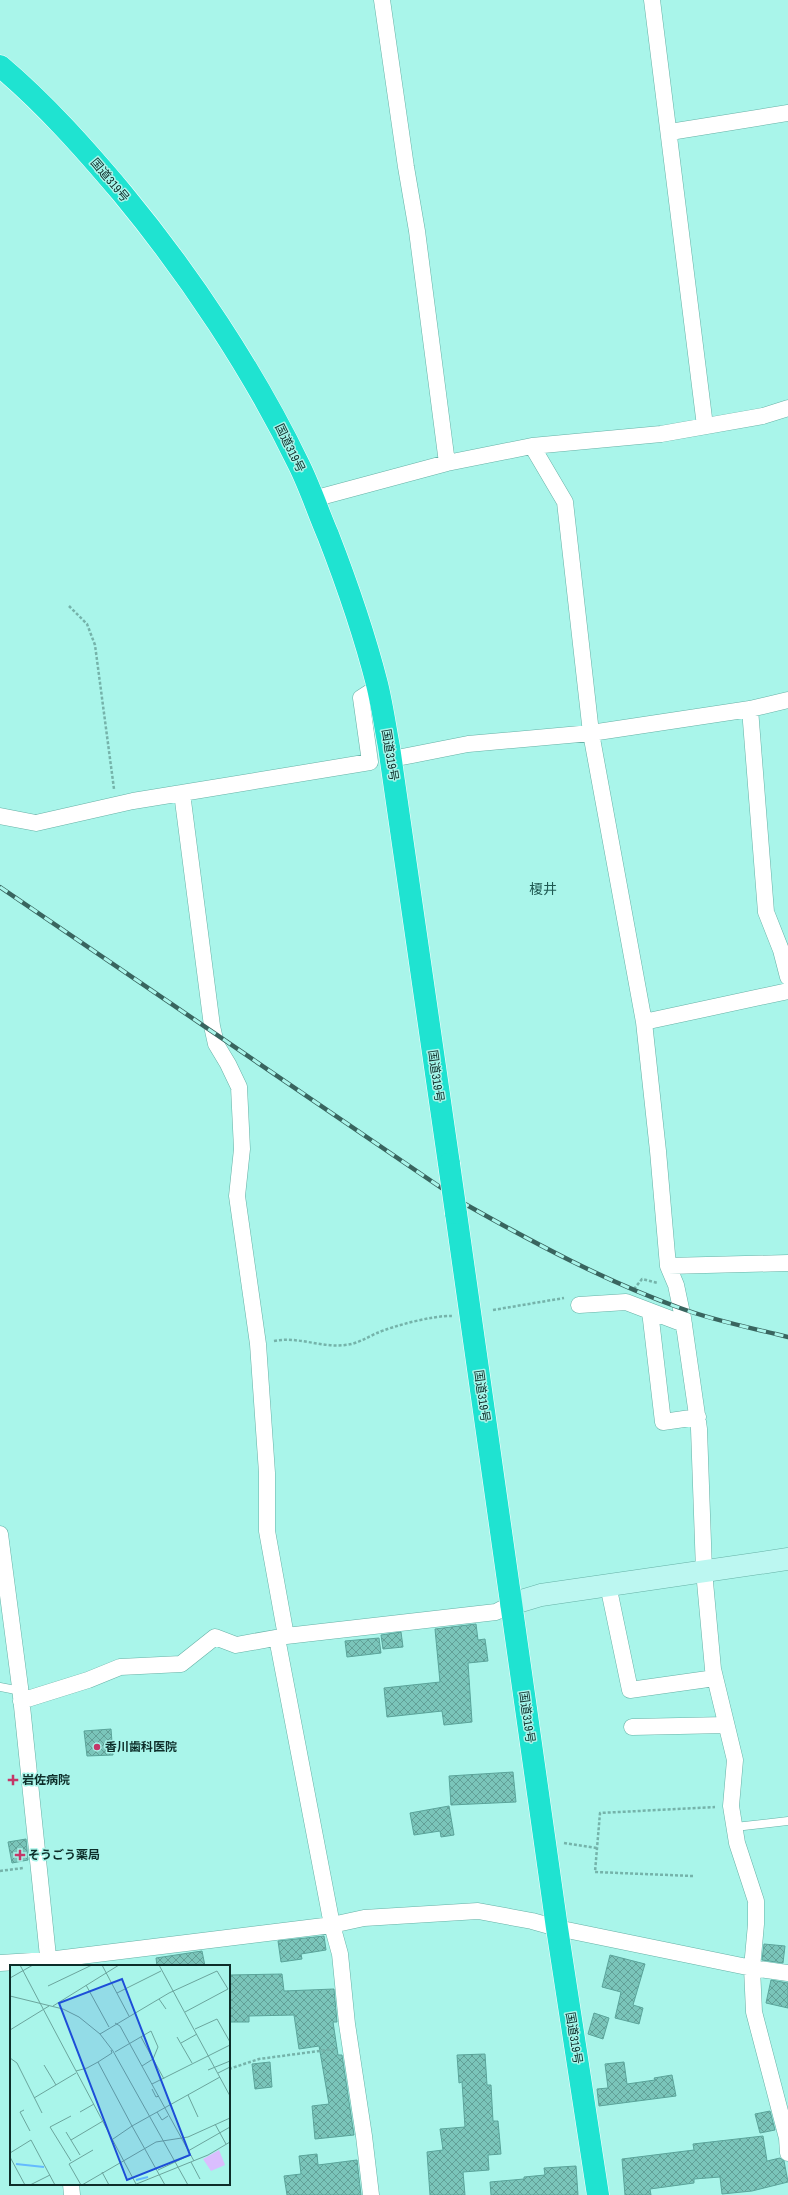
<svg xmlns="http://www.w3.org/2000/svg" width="788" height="2195" font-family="'Archivo Narrow','Noto Sans JP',sans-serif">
  <defs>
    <pattern id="building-cross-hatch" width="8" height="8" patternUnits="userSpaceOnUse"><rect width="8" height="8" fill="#7ac5ba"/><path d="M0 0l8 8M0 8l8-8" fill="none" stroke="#62a097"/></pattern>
  </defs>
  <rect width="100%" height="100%" fill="#a9f5ea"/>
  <path fill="url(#building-cross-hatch)" stroke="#5aa49a" d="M 476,1624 L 478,1640 L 485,1639 L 488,1661 L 468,1663 L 472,1722 L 444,1725 L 442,1711 L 387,1717 L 384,1688 L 440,1682 L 435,1629 Z
    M 401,1632 L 403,1647 L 383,1649 L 381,1635 Z
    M 379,1638 L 381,1653 L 347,1657 L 345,1641 Z
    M 111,1729 L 113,1755 L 87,1756 L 84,1731 Z
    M 513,1772 L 516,1802 L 451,1805 L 449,1776 Z
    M 449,1806 L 454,1835 L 441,1837 L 440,1831 L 414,1835 L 410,1813 Z
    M 26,1839 L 28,1860 L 12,1863 L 8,1842 Z
    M 324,1936 L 326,1950 L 301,1954 L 302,1959 L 281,1962 L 278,1941 Z
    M 764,1944 L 785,1946 L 783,1963 L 762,1960 Z
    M 202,1951 L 205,1966 L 157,1966 L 156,1958 Z
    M 610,1955 L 645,1964 L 633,2005 L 643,2008 L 639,2024 L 615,2018 L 621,1992 L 602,1987 Z
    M 282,1974 L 284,1991 L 334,1989 L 337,2022 L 333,2022 L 338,2055 L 342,2055 L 354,2135 L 315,2139 L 312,2106 L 329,2104 L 319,2046 L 299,2049 L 294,2015 L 249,2016 L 249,2022 L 229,2022 L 230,1975 Z
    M 771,1980 L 788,1983 L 788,2008 L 766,2003 Z
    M 594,2013 L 609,2018 L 603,2039 L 588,2034 Z
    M 485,2054 L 487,2085 L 491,2085 L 493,2121 L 498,2121 L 501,2154 L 488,2155 L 489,2170 L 463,2172 L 465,2195 L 430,2195 L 427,2152 L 443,2150 L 440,2129 L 465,2127 L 462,2082 L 459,2083 L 457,2055 Z
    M 270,2062 L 272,2087 L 255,2089 L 252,2064 Z
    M 624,2062 L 627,2084 L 655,2080 L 654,2078 L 672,2075 L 676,2096 L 599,2106 L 597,2089 L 608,2088 L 605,2064 Z
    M 770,2111 L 775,2130 L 760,2133 L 755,2114 Z
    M 763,2136 L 767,2161 L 780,2158 L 784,2161 L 788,2182 L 752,2191 L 722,2194 L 720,2177 L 694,2179 L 694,2183 L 650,2189 L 651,2195 L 625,2195 L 622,2159 L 694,2150 L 693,2144 Z
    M 317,2154 L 318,2165 L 357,2160 L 361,2195 L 287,2195 L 284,2176 L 301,2174 L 299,2156 Z
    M 576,2166 L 578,2195 L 491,2195 L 490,2182 L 524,2179 L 524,2177 L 545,2175 L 544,2168 Z"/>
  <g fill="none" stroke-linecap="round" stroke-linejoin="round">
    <defs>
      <path id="lane" d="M 0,1687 L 21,1691
        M 735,1827 L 788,1821"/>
      <path id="street" d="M 382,0 L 406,167 L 417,231 L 447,463
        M 652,0 L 705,426
        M 670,132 L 788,113
        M 532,446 L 565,502 L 591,733 L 644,1022 L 658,1151 L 668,1266 L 676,1285 L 683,1318 L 699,1429 L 704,1571 L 713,1669 L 735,1760 L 731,1806 L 737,1843 L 756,1901 L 756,1924 L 752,1968 L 754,2012 L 787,2138 L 788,2153
        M 313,499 L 447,463 L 532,446 L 661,434 L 763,416 L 788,408
        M 750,709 L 766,912 L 781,950 L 788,977
        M 402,757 L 468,744 L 591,733 L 750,709 L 788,700
        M 182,793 L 370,762 L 361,698 L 378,687
        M 0,816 L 36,823 L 133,801 L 182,793 L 212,1026 L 216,1044 L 228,1064 L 239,1087 L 242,1149 L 237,1196 L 258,1344 L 267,1473 L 267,1531 L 286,1636 L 496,1612 L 511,1604
        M 644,1022 L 788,991
        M 668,1266 L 788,1263
        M 579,1305 L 626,1302 L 684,1324
        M 650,1311 L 663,1422 L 698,1417
        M 0,1534 L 20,1687 L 49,1966
        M 608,1585 L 630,1690 L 715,1678
        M 277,1638 L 332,1925 L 340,1954 L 347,2024 L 364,2136 L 371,2195
        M 21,1701 L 88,1680 L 120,1667 L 181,1664 L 215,1637 L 236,1645 L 286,1636
        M 632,1727 L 726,1725
        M 0,1963 L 48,1960 L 332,1925 L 364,1918 L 478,1911 L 532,1921 L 557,1928 L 752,1968 L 788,1973
        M 71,2184 L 72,2195"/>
      <path id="secondary" d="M 511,1604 L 541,1595 L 788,1559"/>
      <path id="highway" d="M 0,66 C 45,104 84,148 122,193 C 189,274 253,370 299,465 C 310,487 318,512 328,535 C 347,584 364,633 377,684 C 382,704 385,726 389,747 L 449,1164
        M 456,1213 L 557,1928 L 598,2195"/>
    </defs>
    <use href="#lane" stroke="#66b1a6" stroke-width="9"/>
    <use href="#street" stroke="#66b1a6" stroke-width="17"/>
    <use href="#secondary" stroke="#66b1a6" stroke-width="23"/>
    <use href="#highway" stroke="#fff" stroke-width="23"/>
    <path stroke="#75b3aa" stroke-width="2.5" stroke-dasharray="3 2" stroke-linecap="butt" d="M 69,606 L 87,624 L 95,645 L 114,789
      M 634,1289 L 642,1279 L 658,1283
      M 493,1310 L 564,1298
      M 274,1341 C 298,1336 321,1348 345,1345 C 357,1344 366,1338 377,1333 C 393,1326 434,1315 452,1316
      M 564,1843 L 597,1848
      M 0,1871 L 23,1868
      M 693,1876 L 595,1872 L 600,1813 L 715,1807
      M 229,2069 L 259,2059 L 334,2049"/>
    <use href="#lane" stroke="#fff" stroke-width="8"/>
    <use href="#street" stroke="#fff" stroke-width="16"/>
    <use href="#secondary" stroke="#bcf7f1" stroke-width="22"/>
    <use href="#highway" stroke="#1fe3d1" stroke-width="22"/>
    <defs>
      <path id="rail" d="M 0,887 L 465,1204 C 534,1243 605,1281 680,1308 C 715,1321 752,1328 788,1337"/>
    </defs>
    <use href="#rail" stroke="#39655f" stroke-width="4.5"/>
    <use href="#rail" stroke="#a9f5ea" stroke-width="3" stroke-dasharray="9" stroke-linecap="butt"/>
    <defs>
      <path id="highway-bridge" d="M 449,1164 L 456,1213"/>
    </defs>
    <use href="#highway-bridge" stroke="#fff" stroke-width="23" stroke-linecap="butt"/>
    <use href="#highway-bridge" stroke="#1fe3d1" stroke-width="22"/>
  </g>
  <g fill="#c43768" stroke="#a9f5ea" stroke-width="1.5">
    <circle cx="97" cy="1747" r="4"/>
    <path d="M11 1774h4v4h4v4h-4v4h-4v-4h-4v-4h4z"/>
    <path d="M18 1849h4v4h4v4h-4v4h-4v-4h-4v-4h4z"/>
  </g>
  <g text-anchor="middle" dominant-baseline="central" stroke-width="3" stroke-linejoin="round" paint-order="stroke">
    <g font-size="12" fill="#0d2d29" stroke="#a9f5ea">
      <text transform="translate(110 180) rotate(50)">国道319号</text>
      <text transform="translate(290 448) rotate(64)">国道319号</text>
      <text transform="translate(390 755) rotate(81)">国道319号</text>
      <text transform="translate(436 1076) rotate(82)">国道319号</text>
      <text transform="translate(482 1396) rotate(82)">国道319号</text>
      <text transform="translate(527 1717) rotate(82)">国道319号</text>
      <text transform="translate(574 2038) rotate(81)">国道319号</text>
    </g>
    <g font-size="12" font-weight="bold" fill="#0d2d29" stroke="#a9f5ea" text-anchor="start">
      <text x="105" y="1747">香川歯科医院</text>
      <text x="22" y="1780">岩佐病院</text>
      <text x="28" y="1855">そうごう薬局</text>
    </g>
    <g font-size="14" fill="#1f5952" stroke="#a9f5ea">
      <text x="543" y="889">榎井</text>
    </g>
  </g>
  <g transform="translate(10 1965)">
    <rect width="220" height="220" fill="#a9f5ea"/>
    <path d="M 209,185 L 215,200 L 201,206 L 193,194 Z" fill="#dabefe"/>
    <path fill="none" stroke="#64bafe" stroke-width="2" d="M 6,199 L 34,202M 126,215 L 138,212"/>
    <path fill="none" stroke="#6ba59d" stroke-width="1" d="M 10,0 L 30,38M 92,0 L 119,51M 149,0 L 220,131M 0,13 L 23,0M 76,20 L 99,62M 38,21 L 82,0M 107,28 L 151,6M 0,31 L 53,44 L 69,52 L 90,69 L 103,86 L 178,220M 149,34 L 156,44M 30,38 L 126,219M 43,41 L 109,0M 105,58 L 110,61 L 184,196M 185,64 L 207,54 L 220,77M 0,65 L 39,41M 90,69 L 159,28 L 207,6 L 218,24 L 175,47M 131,72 L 154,114M 167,72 L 182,98M 171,78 L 187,69M 105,87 L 141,66 L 148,82 L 143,94 L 132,101M 0,93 L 7,98 L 32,148M 88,97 L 102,88 L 101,85M 34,100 L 46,120M 198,105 L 220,96M 66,106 L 77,103 L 88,97 L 122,161 L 210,112M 208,108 L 220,102M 142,119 L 220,80M 142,124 L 146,132 L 149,131M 178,130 L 188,152M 24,133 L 66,108M 14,145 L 10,147 L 20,166M 70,147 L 84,139M 147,147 L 152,155 L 158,151M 205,159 L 216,179M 122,161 L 155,220M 56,167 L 70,190M 103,174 L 122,161M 21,175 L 45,220M 61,175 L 93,156M 178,186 L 220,162M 0,188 L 21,175M 0,192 L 15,220M 61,196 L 40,162 L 61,151M 181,197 L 190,214M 148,205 L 180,190M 92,207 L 99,220M 20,220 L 40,210M 71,220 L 59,199 L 83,185M 72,220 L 146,177 L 178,172 L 220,153M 124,220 L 198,190 L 220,177"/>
    <path fill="#1d4ed8" fill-opacity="0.15" stroke="#1d4ed8" stroke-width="2" d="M 112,14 L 180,190 L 117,215 L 49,38 Z"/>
    <rect width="220" height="220" fill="none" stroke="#0d2d29" stroke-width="2"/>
  </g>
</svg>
